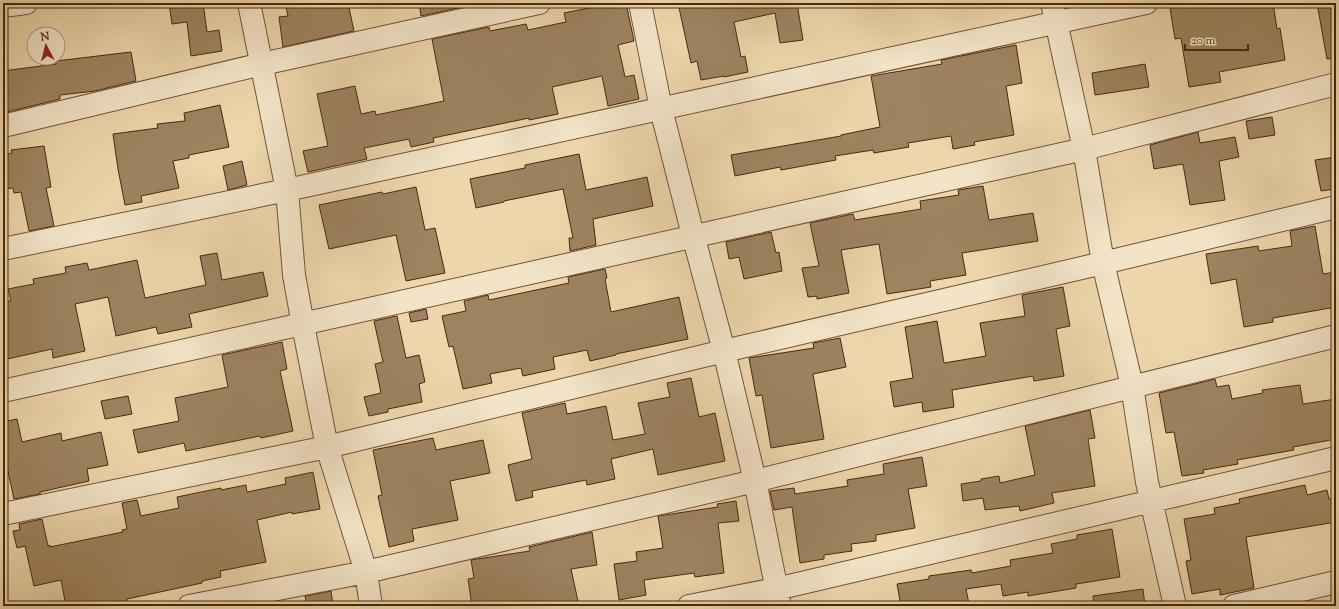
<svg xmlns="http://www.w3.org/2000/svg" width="1339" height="609" font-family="'Sorts Mill Goudy',serif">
  <rect width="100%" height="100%" fill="#edd6ab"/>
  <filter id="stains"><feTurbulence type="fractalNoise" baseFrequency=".005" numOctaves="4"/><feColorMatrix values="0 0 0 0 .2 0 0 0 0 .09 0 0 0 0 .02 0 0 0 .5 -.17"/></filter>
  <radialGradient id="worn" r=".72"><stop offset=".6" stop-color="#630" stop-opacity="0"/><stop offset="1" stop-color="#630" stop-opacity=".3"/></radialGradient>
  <path fill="#9e8361" stroke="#482a10" d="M 169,3 L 203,3 L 207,32 L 219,30 L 222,51 L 191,56 L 187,22 L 172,24 Z
    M 285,3 L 348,3 L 354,31 L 283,47 L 279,17 L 288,16 Z
    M 419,3 L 481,3 L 421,16 Z
    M 614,3 L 626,3 L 634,41 L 618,45 L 625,77 L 634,75 L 639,99 L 608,106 L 602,76 L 552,87 L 558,114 L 529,120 L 529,118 L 433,138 L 434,142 L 411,147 L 409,139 L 364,148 L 367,159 L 308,172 L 303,151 L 328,146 L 317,94 L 355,86 L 361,114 L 375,111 L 376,115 L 444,101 L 432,39 L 489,27 L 490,31 L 526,24 L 528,30 L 566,22 L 564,13 Z
    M 678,3 L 797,3 L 803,40 L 780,43 L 775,13 L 734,22 L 741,57 L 745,56 L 748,72 L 724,77 L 724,76 L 701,80 L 697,61 L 691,63 Z
    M 1202,3 L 1273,3 L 1277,29 L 1280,28 L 1285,60 L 1219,72 L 1221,82 L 1189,87 L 1181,38 L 1175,39 L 1170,8 Z
    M 1317,3 L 1336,3 L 1336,58 L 1327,59 Z
    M 1016,45 L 1022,83 L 1006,86 L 1014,135 L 974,142 L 975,145 L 953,149 L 951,136 L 908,143 L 909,147 L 874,153 L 873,150 L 835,156 L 836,160 L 781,170 L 780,167 L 735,176 L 731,155 L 841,136 L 841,135 L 880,127 L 871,76 L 942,64 L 941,60 Z
    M 131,52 L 136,81 L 95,91 L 60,95 L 60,99 L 3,113 L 3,71 L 56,64 L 56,61 Z
    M 1145,64 L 1149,87 L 1095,95 L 1092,73 Z
    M 220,105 L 229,147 L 189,155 L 189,158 L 173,161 L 179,188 L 141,196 L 142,202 L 125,205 L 118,169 L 113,134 L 158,128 L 157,124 L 185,121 L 184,113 Z
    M 1272,117 L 1275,135 L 1249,139 L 1246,121 Z
    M 1198,132 L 1200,143 L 1235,137 L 1239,157 L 1219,161 L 1225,200 L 1190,205 L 1183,164 L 1154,169 L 1150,145 Z
    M 44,146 L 51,187 L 46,188 L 54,226 L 29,231 L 21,192 L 14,193 L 13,188 L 3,189 L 3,155 L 12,153 L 11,150 Z
    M 579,154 L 586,190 L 647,177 L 653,206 L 593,219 L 596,245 L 570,251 L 569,238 L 573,238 L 563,189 L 504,201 L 504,202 L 476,208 L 470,179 L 525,168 L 525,165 Z
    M 1336,157 L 1336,189 L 1321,191 L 1315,160 Z
    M 242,161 L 247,185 L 228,190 L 223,166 Z
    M 983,186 L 989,220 L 1033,213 L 1038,241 L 962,253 L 966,275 L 930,281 L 931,287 L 887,294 L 879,244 L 841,250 L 849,293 L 817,299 L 817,296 L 808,297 L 802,268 L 819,266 L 810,223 L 853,214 L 855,220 L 921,209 L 920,201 L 959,195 L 958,190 Z
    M 416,187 L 425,230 L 435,228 L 445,273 L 406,281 L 396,235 L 329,249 L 319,205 L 382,192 L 383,194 Z
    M 1315,226 L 1323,274 L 1336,272 L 1336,307 L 1273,318 L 1273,322 L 1244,327 L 1236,279 L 1211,284 L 1206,254 L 1258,246 L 1259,251 L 1292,246 L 1290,231 Z
    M 771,232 L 776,253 L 779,252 L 782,271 L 744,279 L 739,257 L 729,259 L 726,242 Z
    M 217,253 L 222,280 L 263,272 L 268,296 L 189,314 L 192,327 L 158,334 L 156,327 L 116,336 L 108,297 L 75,304 L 85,351 L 53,358 L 52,349 L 3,360 L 3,301 L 11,301 L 8,289 L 34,284 L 33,279 L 66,273 L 65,267 L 87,263 L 89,270 L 137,260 L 145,298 L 206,285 L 200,256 Z
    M 605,269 L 607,278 L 605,279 L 611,312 L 679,297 L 688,339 L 616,354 L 616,355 L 590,361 L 587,350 L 553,357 L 555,369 L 523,376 L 521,368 L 490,374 L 492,383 L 463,389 L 453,346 L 449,347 L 442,316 L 466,311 L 464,301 L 488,295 L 489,300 L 569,283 L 568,277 Z
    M 1063,287 L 1070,326 L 1056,329 L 1064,376 L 1034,381 L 1033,376 L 952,390 L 954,407 L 923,412 L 922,402 L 894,407 L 890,382 L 913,378 L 905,327 L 937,321 L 944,363 L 986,356 L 980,323 L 1025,316 L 1022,295 Z
    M 426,309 L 428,319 L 411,322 L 409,313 Z
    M 397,316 L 406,358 L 419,355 L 425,382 L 419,384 L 422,402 L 388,409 L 388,412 L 369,416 L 364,397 L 381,393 L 375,364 L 383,362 L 374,321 Z
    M 840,338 L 846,367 L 813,374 L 824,439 L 771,448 L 762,395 L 756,396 L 749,358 L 814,348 L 813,343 Z
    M 282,342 L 287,369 L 280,371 L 293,431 L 261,438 L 260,436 L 186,451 L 184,443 L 138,453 L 133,430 L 179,421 L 175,398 L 228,387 L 222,355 Z
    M 691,378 L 699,417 L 715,413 L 725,461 L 658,475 L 653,449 L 611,459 L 615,479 L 587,485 L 586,480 L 532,491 L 533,497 L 516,501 L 508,465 L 532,459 L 522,413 L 565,403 L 567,414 L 606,406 L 613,440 L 645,434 L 638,403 L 670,397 L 667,383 Z
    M 1215,379 L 1217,387 L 1229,385 L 1232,399 L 1263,393 L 1262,390 L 1300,385 L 1303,404 L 1336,399 L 1336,439 L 1293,447 L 1294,450 L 1237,460 L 1238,464 L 1203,470 L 1204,473 L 1182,476 L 1174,432 L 1166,433 L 1159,393 Z
    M 128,396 L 132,414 L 105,419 L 101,401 Z
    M 1090,410 L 1095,438 L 1088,439 L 1095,486 L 1052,493 L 1054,503 L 1020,511 L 1019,506 L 985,510 L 983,498 L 963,501 L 961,484 L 981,481 L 981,479 L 999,476 L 1000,483 L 1035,475 L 1025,426 Z
    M 17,419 L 22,442 L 61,433 L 62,441 L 101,432 L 108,465 L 87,469 L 89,481 L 40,492 L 40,494 L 14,499 L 3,448 L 3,422 Z
    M 433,438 L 436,450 L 483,440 L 490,473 L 450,481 L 458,520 L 412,529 L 414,541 L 389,547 L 378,496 L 382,495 L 373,450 Z
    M 922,457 L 927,486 L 908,489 L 915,528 L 876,535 L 876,541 L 851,544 L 852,551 L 824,555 L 824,559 L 800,563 L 792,507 L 774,510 L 770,491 L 794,488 L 795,494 L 848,486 L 847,480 L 884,474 L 883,464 Z
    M 313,472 L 320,509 L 292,514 L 292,512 L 257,520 L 266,562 L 220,571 L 221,577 L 202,581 L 202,583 L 127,599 L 127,600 L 123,602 L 105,606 L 66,606 L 61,580 L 34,586 L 25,546 L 17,548 L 13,531 L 20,530 L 19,524 L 42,519 L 48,546 L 50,545 L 50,547 L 123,532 L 122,530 L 127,529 L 122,503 L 137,500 L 141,516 L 179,508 L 177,497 L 221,488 L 221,490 L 246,485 L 247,492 L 286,484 L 285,478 Z
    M 1305,485 L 1307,495 L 1327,490 L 1329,499 L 1336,498 L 1336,522 L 1246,537 L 1254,588 L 1220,595 L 1220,589 L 1192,594 L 1186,561 L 1191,560 L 1184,519 L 1215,514 L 1214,508 L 1240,503 L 1239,499 Z
    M 736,501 L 739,521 L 718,523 L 724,573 L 695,577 L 694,573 L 644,580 L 646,595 L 619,600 L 614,564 L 637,561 L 636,552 L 663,548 L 658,516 L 718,507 L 717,504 Z
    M 1112,529 L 1120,577 L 1076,584 L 1076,588 L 1028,596 L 1028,592 L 1003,596 L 1001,584 L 966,589 L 969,604 L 957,606 L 901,606 L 897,584 L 929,579 L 929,576 L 971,570 L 972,573 L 1011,566 L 1010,560 L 1053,553 L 1051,544 L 1077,539 L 1077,535 Z
    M 592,532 L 597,565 L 571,569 L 579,606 L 472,606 L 468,579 L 474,578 L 471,560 L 530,551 L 529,547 Z
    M 1143,589 L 1145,606 L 1094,606 L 1093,596 Z
    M 331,591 L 333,606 L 307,606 L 305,596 Z"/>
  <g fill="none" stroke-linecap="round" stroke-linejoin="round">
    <defs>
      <path id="minor" d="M 249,3 L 287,190 L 294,275 L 303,325 L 327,447 L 366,572 L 371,606
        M 640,3 L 661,109 L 693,235 L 724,351 L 755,481 L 780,606
        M 1052,3 L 1084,149 L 1103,263 L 1132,386 L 1147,482 L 1175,606
        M 3,6 L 26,3
        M 3,126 L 262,64 L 539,3
        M 3,249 L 287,190 L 1146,3
        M 3,391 L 1084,149 L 1336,84
        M 3,514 L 327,447 L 724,351 L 1103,263 L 1336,207
        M 189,606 L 366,572 L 755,481 L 1336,336
        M 689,606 L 776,589 L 1336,458
        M 1234,606 L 1336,582"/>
    </defs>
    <use href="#minor" stroke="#715537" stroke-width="24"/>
    <use href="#minor" stroke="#f3e4c8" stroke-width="22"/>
  </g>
  <rect width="1339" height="609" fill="none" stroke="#edd6ab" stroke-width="16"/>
  <rect x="4" y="4" width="1331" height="601" fill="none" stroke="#482a10" stroke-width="2"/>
  <rect x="8" y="8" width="1323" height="593" fill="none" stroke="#482a10"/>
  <g transform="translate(46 46) rotate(353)"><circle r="19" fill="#f3e4c8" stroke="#af9a7e"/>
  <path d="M0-3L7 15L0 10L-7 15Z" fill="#8f2418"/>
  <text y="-6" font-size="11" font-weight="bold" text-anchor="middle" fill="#482a10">N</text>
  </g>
  <path d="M1185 44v6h63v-6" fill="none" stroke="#482a10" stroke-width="2"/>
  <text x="1191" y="44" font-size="12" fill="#482a10" stroke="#f3e4c8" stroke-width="3" paint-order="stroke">20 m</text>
  <rect width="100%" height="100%" filter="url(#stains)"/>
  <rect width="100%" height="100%" fill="url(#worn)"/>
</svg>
